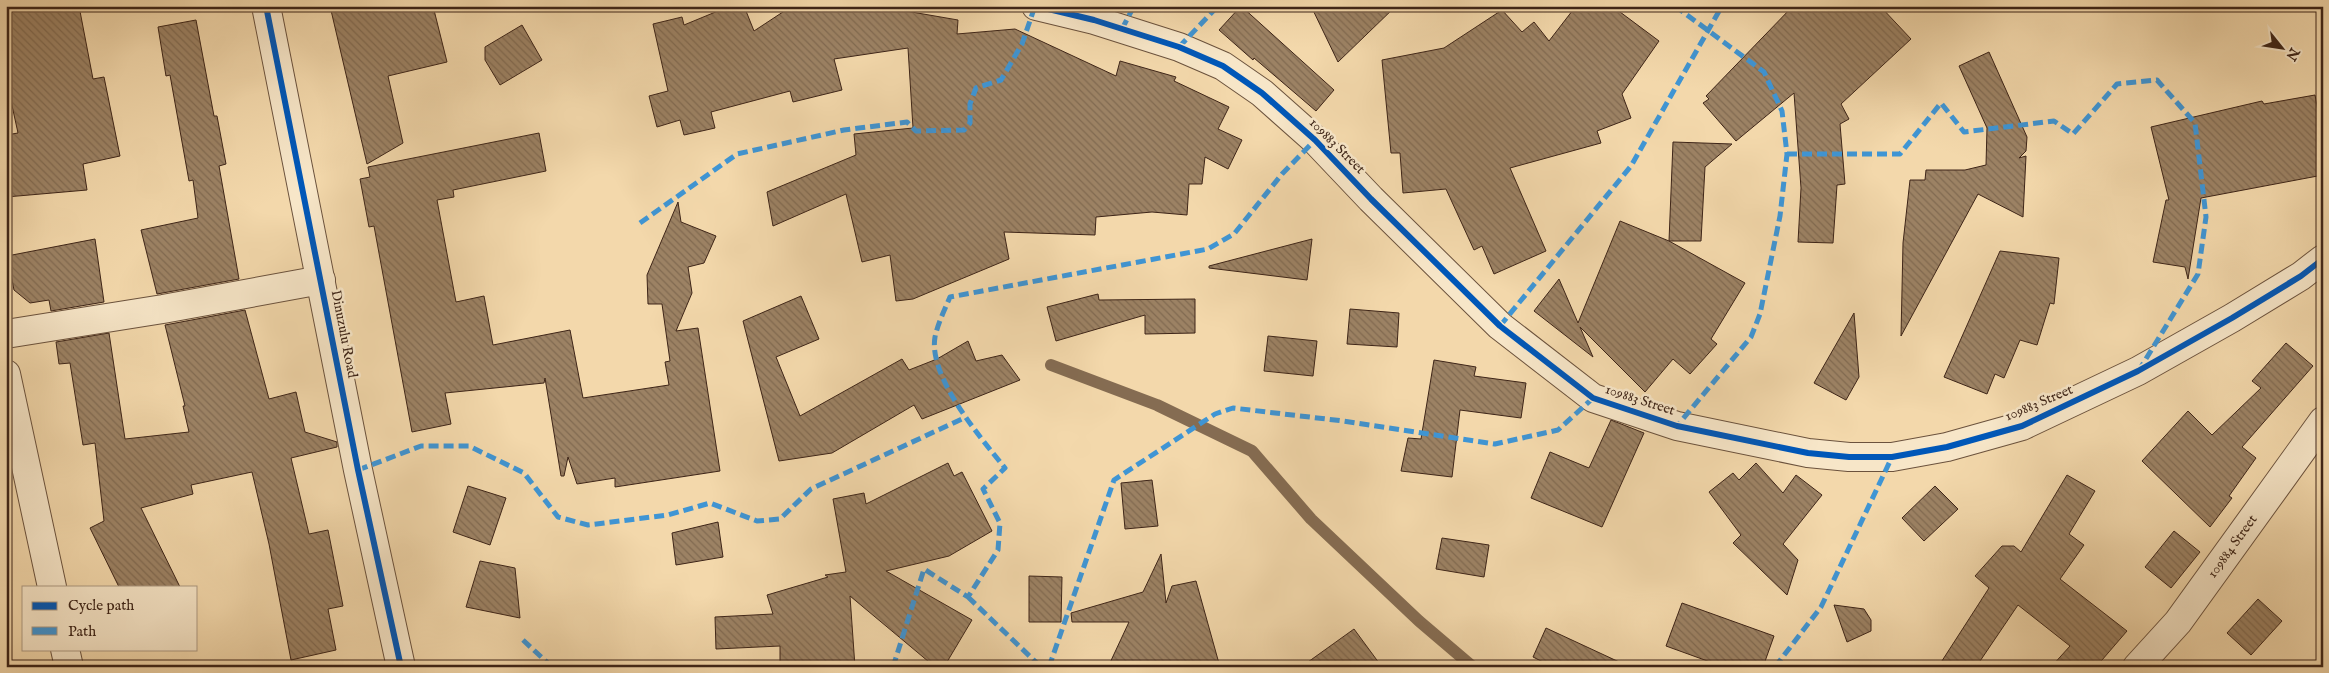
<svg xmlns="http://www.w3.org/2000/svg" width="2329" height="673" font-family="'IM FELL English',serif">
  <defs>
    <pattern id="building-back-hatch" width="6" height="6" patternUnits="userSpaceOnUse" patternTransform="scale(1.25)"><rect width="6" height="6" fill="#9c8264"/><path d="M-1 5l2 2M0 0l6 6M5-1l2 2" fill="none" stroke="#816a51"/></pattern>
  </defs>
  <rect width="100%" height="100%" fill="#f3d8ab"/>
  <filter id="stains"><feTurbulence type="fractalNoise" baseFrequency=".004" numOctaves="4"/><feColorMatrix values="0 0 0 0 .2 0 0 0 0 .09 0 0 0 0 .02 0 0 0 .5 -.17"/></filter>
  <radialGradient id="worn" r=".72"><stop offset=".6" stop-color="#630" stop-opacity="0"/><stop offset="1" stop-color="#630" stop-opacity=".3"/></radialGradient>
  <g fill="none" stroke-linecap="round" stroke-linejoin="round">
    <path stroke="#856c52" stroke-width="12" d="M 2318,6 L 2323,7
      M 1051,365 L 1157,405 L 1252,451 L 1311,519 L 1419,621 L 1473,667"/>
  </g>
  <path fill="url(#building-back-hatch)" stroke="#3e2518" d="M 6,6 L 79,6 L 93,79 L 104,77 L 120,156 L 83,164 L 87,190 L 6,197 L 6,135 L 18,133 L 6,78 Z
    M 330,6 L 433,6 L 447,62 L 388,76 L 403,143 L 367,164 Z
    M 730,6 L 744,6 L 754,31 L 792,6 L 877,6 L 958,20 L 957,34 L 1015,29 L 1116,76 L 1120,61 L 1176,77 L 1174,81 L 1229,107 L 1218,129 L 1242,140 L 1228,169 L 1205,157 L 1202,184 L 1189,184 L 1187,215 L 1152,212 L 1096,217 L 1095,235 L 1004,232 L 1009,259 L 913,299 L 896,301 L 890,255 L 862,262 L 846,194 L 773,226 L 767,192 L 856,155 L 854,134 L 913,128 L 908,48 L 834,59 L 842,90 L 793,102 L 790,91 L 711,112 L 715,128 L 684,135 L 680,120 L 657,127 L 649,96 L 668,91 L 653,24 L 682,17 L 684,25 Z
    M 1241,6 L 1334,90 L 1316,111 L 1254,58 L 1253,60 L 1219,30 Z
    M 1311,6 L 1396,6 L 1338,62 Z
    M 1576,6 L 1612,6 L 1659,41 L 1622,94 L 1631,118 L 1597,131 L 1601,143 L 1510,168 L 1546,251 L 1494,274 L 1482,246 L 1474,250 L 1446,189 L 1403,193 L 1400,153 L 1391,153 L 1382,60 L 1444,48 L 1502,10 L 1522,32 L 1534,22 L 1549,41 Z
    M 1793,6 L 1880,6 L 1911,39 L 1841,104 L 1849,119 L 1840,124 L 1845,184 L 1837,185 L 1833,243 L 1798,242 L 1801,188 L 1794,93 L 1736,141 L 1703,103 L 1709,99 L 1706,96 Z
    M 196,20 L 214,116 L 217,116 L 226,164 L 219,166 L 239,279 L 157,294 L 141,230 L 198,218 L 193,180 L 189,181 L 170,75 L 166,76 L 158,27 Z
    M 522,25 L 542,60 L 500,85 L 485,60 L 485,47 Z
    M 1989,52 L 2027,137 L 2026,151 L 2019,158 L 2026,156 L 2023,217 L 1978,194 L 1901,336 L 1903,243 L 1910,180 L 1925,180 L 1926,170 L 1965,170 L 1986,165 L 1987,128 L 1959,66 Z
    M 2315,95 L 2319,117 L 2323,117 L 2323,175 L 2201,198 L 2188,279 L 2185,267 L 2153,262 L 2166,200 L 2169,200 L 2151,127 L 2262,101 L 2264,104 Z
    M 539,133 L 546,171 L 453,190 L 454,197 L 437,200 L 456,302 L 484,296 L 493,345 L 570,330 L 583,398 L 669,385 L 665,362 L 670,361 L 662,304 L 648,304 L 647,275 L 678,202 L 681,222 L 716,236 L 704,263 L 688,267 L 692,293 L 676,331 L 698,328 L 720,471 L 615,487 L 615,478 L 577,484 L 568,457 L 564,476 L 561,476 L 545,378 L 544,383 L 445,393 L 451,424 L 412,432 L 374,226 L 369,227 L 360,179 L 370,177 L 368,167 Z
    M 1673,142 L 1732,144 L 1705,167 L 1701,241 L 1669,241 Z
    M 1620,221 L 1669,241 L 1745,283 L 1711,339 L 1717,344 L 1690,374 L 1673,359 L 1645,392 L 1580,327 L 1593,357 L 1534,311 L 1559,279 L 1578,323 Z
    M 95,239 L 104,302 L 51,311 L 49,300 L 30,303 L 14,290 L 7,256 Z
    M 1312,239 L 1307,280 L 1209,268 L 1209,266 Z
    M 2000,251 L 2059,258 L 2054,304 L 2050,303 L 2037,345 L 2020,340 L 2004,378 L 1995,374 L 1987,394 L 1944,377 Z
    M 1098,294 L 1099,300 L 1195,299 L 1195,333 L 1145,334 L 1145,315 L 1056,341 L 1047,307 Z
    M 801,296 L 819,339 L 776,357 L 800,416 L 902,359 L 909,370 L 937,359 L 968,341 L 976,361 L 1002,355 L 1020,380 L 922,419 L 914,405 L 832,453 L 779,461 L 743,321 Z
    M 1350,309 L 1399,313 L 1397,347 L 1347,344 Z
    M 245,310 L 269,399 L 296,392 L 305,432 L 337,442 L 337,447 L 291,458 L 309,534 L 328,530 L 343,606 L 328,609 L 336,650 L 291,660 L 269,544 L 252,472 L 191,485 L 193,494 L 141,508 L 180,587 L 119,587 L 90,528 L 104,521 L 95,443 L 83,445 L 70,363 L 59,364 L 56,342 L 109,333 L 125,439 L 189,432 L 183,406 L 185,406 L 165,325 Z
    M 1854,313 L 1859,377 L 1846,400 L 1814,383 Z
    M 1268,336 L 1317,341 L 1313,376 L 1264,371 Z
    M 2286,343 L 2313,366 L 2242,447 L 2256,458 L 2229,496 L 2232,498 L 2210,527 L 2142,461 L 2188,411 L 2212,435 L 2261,388 L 2252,381 Z
    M 1434,360 L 1476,367 L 1474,376 L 1526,383 L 1521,418 L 1460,410 L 1452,477 L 1401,471 L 1408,438 L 1421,439 Z
    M 1611,420 L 1644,433 L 1602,527 L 1531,498 L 1550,452 L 1589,468 Z
    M 948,463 L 954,476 L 962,472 L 992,531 L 949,556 L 886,571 L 972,620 L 944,667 L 935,667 L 850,596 L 855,667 L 780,667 L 780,646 L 716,649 L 715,617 L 773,614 L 767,595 L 828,577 L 825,575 L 846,572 L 833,499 L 864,493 L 866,504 Z
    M 1756,463 L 1783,493 L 1796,475 L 1822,495 L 1783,544 L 1798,560 L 1787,595 L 1733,543 L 1741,535 L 1709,492 L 1733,473 L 1739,480 Z
    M 2067,475 L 2095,491 L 2069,534 L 2084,545 L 2060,579 L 2127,631 L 2096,667 L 2051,667 L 2070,646 L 2018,605 L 1976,667 L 1938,667 L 1989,588 L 1975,576 L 2002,546 L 2014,546 L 2021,552 Z
    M 1152,480 L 1158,526 L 1125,529 L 1121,483 Z
    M 468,486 L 506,498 L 490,545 L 453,532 Z
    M 1935,486 L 1958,509 L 1924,541 L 1902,518 Z
    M 718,522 L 723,557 L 676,565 L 672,533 Z
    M 2174,531 L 2200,552 L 2171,588 L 2145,567 Z
    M 1442,538 L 1489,545 L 1484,577 L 1436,569 Z
    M 1161,554 L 1166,603 L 1172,586 L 1196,581 L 1220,667 L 1108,667 L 1129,622 L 1072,622 L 1071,613 L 1143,592 Z
    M 480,561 L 515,568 L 520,618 L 466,607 Z
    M 1029,576 L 1062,577 L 1061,622 L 1029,622 Z
    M 2258,599 L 2282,621 L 2251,655 L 2227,633 Z
    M 1682,603 L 1774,636 L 1763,667 L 1724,667 L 1666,646 Z
    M 1834,605 L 1864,609 L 1871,620 L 1871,631 L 1847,642 Z
    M 1546,628 L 1630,667 L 1553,667 L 1533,657 Z
    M 1354,629 L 1382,667 L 1301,667 Z"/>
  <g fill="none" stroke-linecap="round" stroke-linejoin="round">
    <defs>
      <g id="minor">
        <path d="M 266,6 L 358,470 L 401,667"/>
        <path d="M 1036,6 L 1094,20 L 1179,47 L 1223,66 L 1262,93 L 1315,140 L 1371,199 L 1500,326 L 1593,398 L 1677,426 L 1808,453 L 1849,457 L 1892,457 L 1947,447 L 2022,426 L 2138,371 L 2232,318 L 2301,276 L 2323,259"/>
        <path d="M 6,334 L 163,309 L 321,280"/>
        <path d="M 6,374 L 52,587"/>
        <path d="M 65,649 L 69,667"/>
        <path id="s1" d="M 2137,667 L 2178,622 L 2323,421"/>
      </g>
    </defs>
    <use href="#minor" stroke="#6b523d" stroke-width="30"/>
    <use href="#minor" stroke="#f7e6c8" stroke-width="28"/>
    <path stroke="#3f95d4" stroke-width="5" stroke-dasharray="10 5" stroke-linecap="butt" d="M 1675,6 L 1764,72 L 1782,111 L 1787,154 L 1780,216 L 1760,314 L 1751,337 L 1677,426
      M 1122,29 L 1134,6
      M 1179,47 L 1218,6
      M 1787,154 L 1900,154 L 1941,103 L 1964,132 L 2054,121 L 2073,134 L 2117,84 L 2157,80 L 2195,123 L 2206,217 L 2198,274 L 2141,367
      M 640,223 L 737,154 L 844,130 L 907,122 L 916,131 L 964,130 L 970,123 L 970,104 L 976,88 L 1001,80 L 1022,44 L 1035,6
      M 1500,326 L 1631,166 L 1722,6
      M 358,470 L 421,446 L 469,446 L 524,473 L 558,517 L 588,525 L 668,515 L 710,503 L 757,521 L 780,519 L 811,489 L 964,418
      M 968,597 L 1041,667
      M 523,640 L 552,667
      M 893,667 L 924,569 L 968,597 L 998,550 L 1000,523 L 983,489 L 1005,468 C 981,438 928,377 935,337 C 938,323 945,309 950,297 L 1208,249 L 1234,234 L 1282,174 L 1315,140
      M 1049,667 L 1114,480 L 1215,414 L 1233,408 L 1343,421 L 1495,444 L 1558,430 L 1593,398
      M 1775,667 L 1821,607 L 1892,457"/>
    <defs>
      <path id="cycleway" d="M 266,6 L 358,470 L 401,667
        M 1036,6 L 1094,20 L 1179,47 L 1223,66 L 1262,93 L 1315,140 L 1371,199 L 1500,326 L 1593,398 L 1677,426 L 1808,453 L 1849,457 L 1892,457 L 1947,447 L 2022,426 L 2138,371 L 2232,318 L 2301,276 L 2323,259"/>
    </defs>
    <use href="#cycleway" stroke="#f7e6c8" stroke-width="9"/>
    <use href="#cycleway" stroke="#0057b8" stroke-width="6"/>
  </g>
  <g text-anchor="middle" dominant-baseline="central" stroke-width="5" stroke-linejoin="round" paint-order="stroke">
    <g font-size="14" fill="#3e2518" stroke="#f7e6c8">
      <text transform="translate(1337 146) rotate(45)">109883 Street</text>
      <text transform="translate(344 334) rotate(79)">Dinuzulu Road</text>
      <text transform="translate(1640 400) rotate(18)">109883 Street</text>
      <text transform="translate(2039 403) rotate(-23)">109883 Street</text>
      <text stroke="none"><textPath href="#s1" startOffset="154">109884 Street</textPath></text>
    </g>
  </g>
  <rect width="2329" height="673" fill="none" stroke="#f3d8ab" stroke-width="25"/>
  <rect x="8" y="8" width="2314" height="658" fill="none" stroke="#3e2518" stroke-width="2.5"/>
  <rect x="12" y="12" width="2304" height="648" fill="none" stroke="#3e2518"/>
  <rect x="22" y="586" width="175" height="65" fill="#f7e6c8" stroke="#ad9982"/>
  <rect x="32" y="602" width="25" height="8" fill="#0057b8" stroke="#ad9982"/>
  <text x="68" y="610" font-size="15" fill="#3e2518">Cycle path</text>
  <rect x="32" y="627" width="25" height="8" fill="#3f95d4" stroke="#ad9982"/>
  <text x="68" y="636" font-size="15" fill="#3e2518">Path</text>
  <g transform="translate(2282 48) rotate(120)" stroke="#f7e6c8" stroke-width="4" paint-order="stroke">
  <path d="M0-4L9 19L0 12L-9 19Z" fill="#3e2518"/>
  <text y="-8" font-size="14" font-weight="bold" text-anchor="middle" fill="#3e2518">N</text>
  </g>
  <rect width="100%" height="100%" filter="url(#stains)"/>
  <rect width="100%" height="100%" fill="url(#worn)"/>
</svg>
